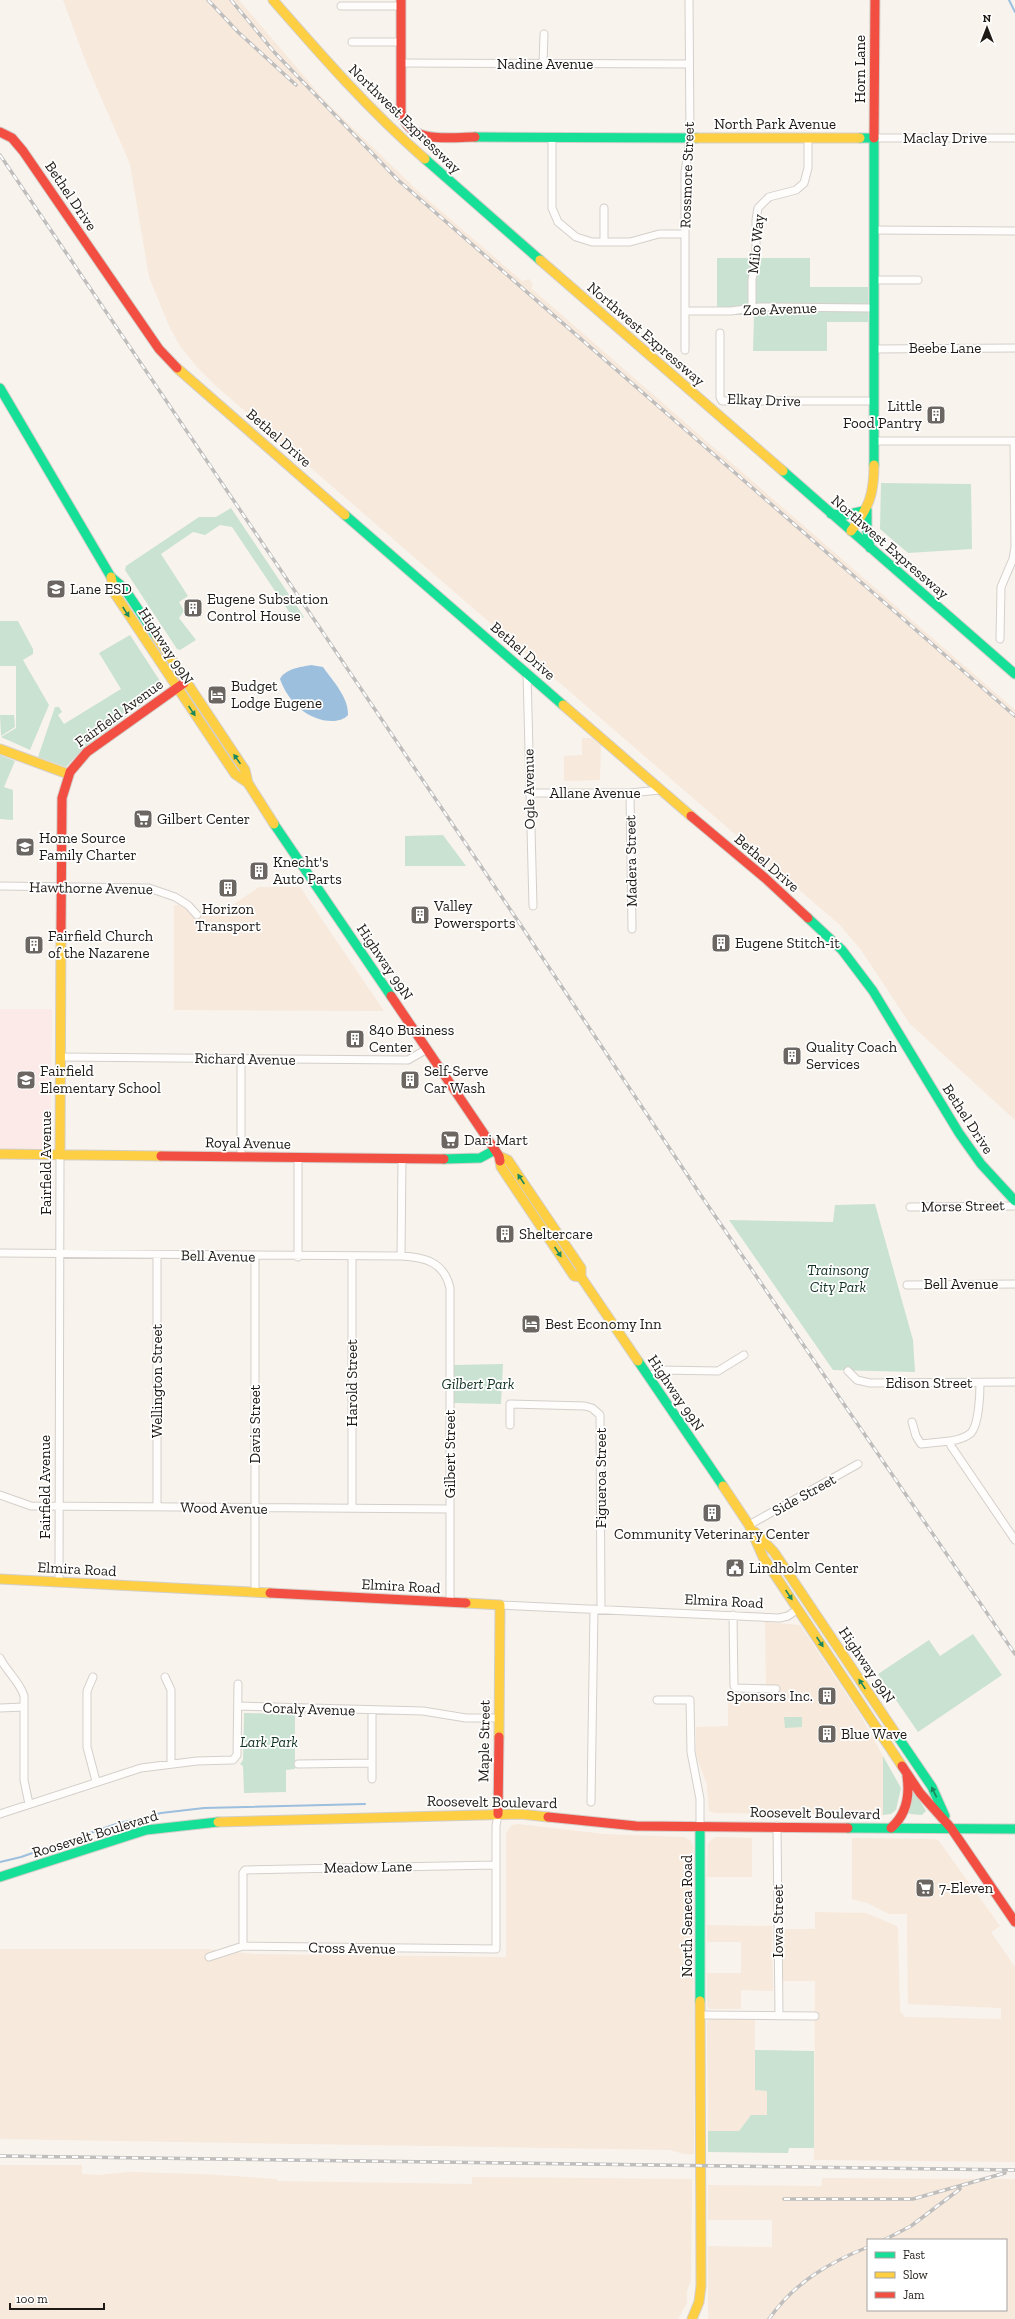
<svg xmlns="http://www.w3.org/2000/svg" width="1015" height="2319" font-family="'Zilla Slab',serif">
  <rect width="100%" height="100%" fill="#f9f3ed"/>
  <path fill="#f7e9dc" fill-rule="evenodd" d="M 63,0 L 239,0 L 326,102 L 419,192 L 522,281 L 529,279 L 533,285 L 531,288 L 1015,710 L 1015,1120 L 910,1024 L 861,950 L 840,925 L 216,386 L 196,366 L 180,346 L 169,326 L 149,277 L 130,164 L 87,65 Z
    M 582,738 L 594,738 L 601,744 L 600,780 L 564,781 L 564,756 L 582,755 Z
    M 259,887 L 300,887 L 384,1011 L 174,1010 L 174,905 L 180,905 L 191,913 L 231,906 Z
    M 765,1622 L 800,1625 L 862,1718 L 883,1756 L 883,1815 L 715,1813 L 709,1811 L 707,1785 L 696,1755 L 696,1727 L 728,1726 L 728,1692 L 766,1692 Z
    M 518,1824 L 604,1834 L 684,1837 L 691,1841 L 693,1846 L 694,2154 L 684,2154 L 670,2150 L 0,2139 L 0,1949 L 207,1949 L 254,1954 L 506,1957 L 506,1833 L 512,1825 Z
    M 716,1837 L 752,1838 L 752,1877 L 707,1877 L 708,1844 L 711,1840 Z
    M 852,1838 L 934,1839 L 939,1841 L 1000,1926 L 991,1932 L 1015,1967 L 1015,2162 L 814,2160 L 815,1981 L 783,1981 L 782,1929 L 815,1929 L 815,1912 L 866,1913 L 897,1926 L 898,1929 L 900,2011 L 905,2017 L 1001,2019 L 1001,2008 L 908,2004 L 907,1914 L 889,1914 L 867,1903 L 852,1899 Z
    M 707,1925 L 772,1926 L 773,1991 L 741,1990 L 741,2009 L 710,2009 L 707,2006 L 707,1973 L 741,1973 L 741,1942 L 707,1942 Z
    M 710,2018 L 755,2018 L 755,2090 L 767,2091 L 767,2115 L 751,2115 L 739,2131 L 708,2131 L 707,2022 Z
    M 0,2165 L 82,2165 L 82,2174 L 98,2175 L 128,2172 L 202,2174 L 277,2179 L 277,2181 L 472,2184 L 472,2177 L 692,2179 L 691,2280 L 687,2291 L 687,2303 L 678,2319 L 0,2319 Z
    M 822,2178 L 1015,2179 L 1015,2319 L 708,2319 L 708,2246 L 772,2247 L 772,2220 L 708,2220 L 708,2185 L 822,2186 ZM 868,2240 L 1006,2240 L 1006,2310 L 868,2310 Z"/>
  <path fill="#fceae8" d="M 0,1009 L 52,1009 L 50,1150 L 0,1150 Z"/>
  <path fill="#cae2d1" d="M 717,258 L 810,258 L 810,287 L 868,287 L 868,322 L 827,322 L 827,351 L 753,351 L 754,315 L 717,315 Z
    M 881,483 L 971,484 L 972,549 L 908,553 L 880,529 Z
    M 231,508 L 304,617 L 296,622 L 232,527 L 220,525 L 205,535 L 193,532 L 161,554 L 188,596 L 179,602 L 184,611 L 179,618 L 196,640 L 180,650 L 177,649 L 125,570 L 126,566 L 199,517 L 216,517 Z
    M 0,621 L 18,621 L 33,649 L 33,654 L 23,660 L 49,705 L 30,750 L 1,737 L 16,728 L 16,666 L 0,666 Z
    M 130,635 L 160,681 L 161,690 L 84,748 L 66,767 L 38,757 L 55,707 L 59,707 L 62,712 L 58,715 L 64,724 L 121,689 L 99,653 Z
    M 0,715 L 14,715 L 15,727 L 1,736 Z
    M 0,755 L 15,761 L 4,787 L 13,790 L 13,820 L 0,819 Z
    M 443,835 L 466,866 L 405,866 L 405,836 Z
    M 875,1204 L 913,1340 L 915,1372 L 833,1370 L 729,1220 L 833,1222 L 835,1205 Z
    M 503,1364 L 501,1404 L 454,1403 L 454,1365 Z
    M 973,1634 L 1002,1675 L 918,1732 L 878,1674 L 929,1640 L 940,1656 Z
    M 244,1713 L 295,1714 L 295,1769 L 286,1770 L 286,1792 L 244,1793 L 243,1766 L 240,1764 L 243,1760 Z
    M 784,1717 L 802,1717 L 802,1727 L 785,1728 Z
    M 883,1756 L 901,1788 L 896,1810 L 891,1814 L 883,1815 Z
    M 915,1793 L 926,1811 L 922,1815 L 910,1814 L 908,1812 L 912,1794 Z
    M 755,2050 L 814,2051 L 814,2148 L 789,2148 L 788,2153 L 708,2152 L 708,2131 L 739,2131 L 751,2115 L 767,2115 L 767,2091 L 755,2090 Z"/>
  <path fill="#9cbfde" d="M 311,665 L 323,667 C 333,681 349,698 348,715 C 343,720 340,720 334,721 C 309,722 288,702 280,679 C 285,669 300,667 311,665 Z"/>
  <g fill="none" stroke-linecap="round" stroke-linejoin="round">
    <path stroke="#9cbfde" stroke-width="2" d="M 1009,0 L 1015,12
      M 0,1862 L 21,1857 L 116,1824 L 161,1813 L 204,1808 L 365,1804"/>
    <defs>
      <path id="street" d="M 341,6 L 401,6
        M 352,42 L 401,42
        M 401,63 L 689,64
        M 543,64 L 544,34
        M 552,138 L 552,208 L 558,222 L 576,237 L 592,242 L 630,242 L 659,234 L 685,234
        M 874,138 L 1015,138
        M 604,208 L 604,242
        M 875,230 L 1015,231
        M 874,280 L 918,280
        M 752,307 L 752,279 L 756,262 L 756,220 L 758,208 L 769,197 L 796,190 L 804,183 L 808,168 L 808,138
        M 685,311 L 731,311 L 760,307 L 874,308
        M 720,333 L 720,397 L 722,401 L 874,401
        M 875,349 L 1015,348
        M 685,350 L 685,172 L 690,138 L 689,0
        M 874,441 L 1015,441
        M 1000,639 L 1001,587 L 1013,559 L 1015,547 L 1014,441
        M 527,673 L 533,906
        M 529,793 L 630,793 L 660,790
        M 630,793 L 632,929
        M 0,886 L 149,888 L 175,897 L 188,905 L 197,915
        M 60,1057 L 408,1060 L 427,1049
        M 241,1059 L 241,1157
        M 298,1158 L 298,1257
        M 910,1207 L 1015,1206
        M 0,1253 L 401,1256 C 425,1257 444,1262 450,1288 L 450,1602
        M 157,1255 L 157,1507
        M 401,1256 L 402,1158
        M 907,1285 L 1015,1284
        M 848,1371 L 857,1380 L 870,1383 L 1015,1382
        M 648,1377 L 660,1370 L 718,1371 L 744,1355
        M 980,1383 C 980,1394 979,1424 971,1433 C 965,1438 957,1440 950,1441 L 951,1446 L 1015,1540
        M 912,1422 L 916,1436 L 921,1444 L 950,1441
        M 510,1425 L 510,1404 L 585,1406 L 592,1408 L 600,1415 L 601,1609
        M 0,1495 L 31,1506 L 450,1509
        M 352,1508 L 352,1257
        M 749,1525 L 858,1464
        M 59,1582 L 60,1155
        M 255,1592 L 255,1256
        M 500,1605 L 779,1618 L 788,1616 L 798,1609
        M 733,1615 L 734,1686 L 736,1688 L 776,1689
        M 0,1658 C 7,1672 20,1682 24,1696 L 24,1780 L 29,1804
        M 93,1677 L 87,1691 L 87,1747 L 96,1781
        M 165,1677 L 171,1690 L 171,1763
        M 657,1700 L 690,1700 L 691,1752 L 700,1799 L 700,1827
        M 238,1706 L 423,1711 L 466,1718 L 499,1718
        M 0,1708 L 24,1707
        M 372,1711 L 372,1779
        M 298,1764 L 372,1763
        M 591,1802 L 594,1609
        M 0,1814 L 141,1768 L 197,1761 L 233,1760 L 237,1755 L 238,1684
        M 777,1826 L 779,2016
        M 243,1946 L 243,1873 L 245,1870 L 495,1865
        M 209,1957 L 243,1946 L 496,1949 L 496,1826 L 498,1814
        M 701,2015 L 815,2016"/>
      <path id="fast" d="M 475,137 L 696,138
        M 860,138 L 874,138 L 874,465
        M 425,159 L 540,260
        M 0,388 L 111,577 L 124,588 L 156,636
        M 783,471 L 1015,674
        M 831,514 L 845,515 L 867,510 L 867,531 L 870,548
        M 345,515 L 563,705
        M 274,824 L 391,996
        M 808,918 L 842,950 L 873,991 L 959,1133 L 981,1164 L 1015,1201
        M 444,1159 L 480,1158 L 495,1150
        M 638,1361 L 723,1486
        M 896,1734 L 932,1787 L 945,1816
        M 700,1827 L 700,2001
        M 848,1828 L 1015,1829
        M 0,1877 L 146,1830 L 218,1822"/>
      <path id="slow" d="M 273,0 C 321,55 369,110 425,159
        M 696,138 L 860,138
        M 540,260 L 783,471
        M 177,368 L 345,515
        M 851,531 C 869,507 874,495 874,465
        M 111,577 L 115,594 L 235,774 L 248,783
        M 156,636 L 245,770 L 248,783 L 274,824
        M 563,705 L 691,816
        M 0,749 L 68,774
        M 0,1154 L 161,1156
        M 60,1155 L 61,930
        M 499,1156 L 508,1160 L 581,1268 L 581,1277 L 638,1361
        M 500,1161 L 501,1167 L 574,1276 L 581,1277
        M 723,1486 L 749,1525 L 763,1557 L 902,1766
        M 755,1532 L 774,1552 L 896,1734
        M 0,1579 L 270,1593
        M 466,1603 L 500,1605 L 499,1737
        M 218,1822 L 521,1814 L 548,1817
        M 692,2319 L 699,2302 L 701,2286 L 700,2001"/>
      <path id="jam" d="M 401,0 L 401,112 C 409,145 449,137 475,137
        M 0,132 L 12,138 L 23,151 L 159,349 L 177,368
        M 874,138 L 875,0
        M 691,816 L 765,878 L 808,918
        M 61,930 L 62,798 L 70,772 L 87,752 L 184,683
        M 391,996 L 499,1156 L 500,1161
        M 161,1156 L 444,1159
        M 270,1593 L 466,1603
        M 902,1766 L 920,1793 L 951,1828 L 1015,1922
        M 498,1814 L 499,1737
        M 548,1817 L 636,1826 L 848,1828
        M 891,1828 C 907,1814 910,1796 907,1776"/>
    </defs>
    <use href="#street" stroke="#d4cfca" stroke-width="9"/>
    <use href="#fast" stroke="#d4cfca" stroke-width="11"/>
    <use href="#slow" stroke="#d4cfca" stroke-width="11"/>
    <use href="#jam" stroke="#d4cfca" stroke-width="11"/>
    <use href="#street" stroke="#fefdfc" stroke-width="7"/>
    <use href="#fast" stroke="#16e098" stroke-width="9"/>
    <use href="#slow" stroke="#ffcf43" stroke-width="9"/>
    <use href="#jam" stroke="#f24e42" stroke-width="9"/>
    <defs>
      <path id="rail" d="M 208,0 L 238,32 L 296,85
        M 231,0 L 275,53 L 398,180 L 1015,716
        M 0,155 L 520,924 L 700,1194 L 1015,1654
        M 0,2156 L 1015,2170
        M 784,2199 L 913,2199 L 1005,2173
        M 884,2240 L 911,2226 L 960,2189
        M 769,2319 C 794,2283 828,2263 868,2247"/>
    </defs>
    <use href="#rail" stroke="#bfbebd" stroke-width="3.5"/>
    <use href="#rail" stroke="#fff" stroke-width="2" stroke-dasharray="6" stroke-linecap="butt"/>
  </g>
  <defs><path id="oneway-solid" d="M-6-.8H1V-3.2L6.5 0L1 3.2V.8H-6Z"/></defs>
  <g fill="#1a875d">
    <use href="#oneway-solid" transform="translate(126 612) rotate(57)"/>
    <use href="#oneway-solid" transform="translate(192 711) rotate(56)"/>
    <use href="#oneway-solid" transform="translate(237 759) rotate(-125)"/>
    <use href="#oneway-solid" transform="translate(521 1179) rotate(-124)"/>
    <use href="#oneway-solid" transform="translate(558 1252) rotate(56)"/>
    <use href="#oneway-solid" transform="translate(789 1595) rotate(56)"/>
    <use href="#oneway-solid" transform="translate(820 1642) rotate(56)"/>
    <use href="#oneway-solid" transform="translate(862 1684) rotate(-124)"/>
    <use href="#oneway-solid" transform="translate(934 1792) rotate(-116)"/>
  </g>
  <defs>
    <symbol id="building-square" viewBox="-11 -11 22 22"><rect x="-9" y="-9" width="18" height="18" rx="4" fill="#6b6661" stroke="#fff"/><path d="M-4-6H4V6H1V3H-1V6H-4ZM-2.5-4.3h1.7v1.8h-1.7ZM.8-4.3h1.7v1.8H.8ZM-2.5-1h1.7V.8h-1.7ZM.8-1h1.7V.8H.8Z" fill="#fff"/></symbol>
    <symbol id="school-square" viewBox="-11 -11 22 22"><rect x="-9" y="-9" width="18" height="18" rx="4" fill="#6b6661" stroke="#fff"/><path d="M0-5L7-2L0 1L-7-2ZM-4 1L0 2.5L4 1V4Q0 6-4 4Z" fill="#fff"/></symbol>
    <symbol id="hotel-square" viewBox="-11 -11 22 22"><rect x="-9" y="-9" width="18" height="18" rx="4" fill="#6b6661" stroke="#fff"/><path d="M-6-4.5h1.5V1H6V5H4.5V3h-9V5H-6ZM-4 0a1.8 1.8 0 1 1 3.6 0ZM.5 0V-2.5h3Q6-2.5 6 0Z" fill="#fff"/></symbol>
    <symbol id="supermarket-square" viewBox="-11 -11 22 22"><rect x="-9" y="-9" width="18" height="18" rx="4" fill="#6b6661" stroke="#fff"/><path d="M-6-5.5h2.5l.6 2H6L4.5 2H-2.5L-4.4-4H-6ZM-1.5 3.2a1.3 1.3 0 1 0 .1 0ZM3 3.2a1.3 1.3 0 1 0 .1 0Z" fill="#fff"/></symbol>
    <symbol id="civic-square" viewBox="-11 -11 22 22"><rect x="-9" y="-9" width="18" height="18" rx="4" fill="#6b6661" stroke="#fff"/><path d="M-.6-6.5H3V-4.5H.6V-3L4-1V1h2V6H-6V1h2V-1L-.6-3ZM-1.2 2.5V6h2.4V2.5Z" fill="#fff"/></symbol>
  </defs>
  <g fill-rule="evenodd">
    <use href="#building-square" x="925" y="404" width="22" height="22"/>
    <use href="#school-square" x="45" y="578" width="22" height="22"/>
    <use href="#building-square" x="182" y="597" width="22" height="22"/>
    <use href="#hotel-square" x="206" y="684" width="22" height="22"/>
    <use href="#supermarket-square" x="132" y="808" width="22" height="22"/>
    <use href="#school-square" x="14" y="836" width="22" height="22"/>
    <use href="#building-square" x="248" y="860" width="22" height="22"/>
    <use href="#building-square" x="217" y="877" width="22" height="22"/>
    <use href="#building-square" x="409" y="904" width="22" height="22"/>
    <use href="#building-square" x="710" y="932" width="22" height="22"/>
    <use href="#building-square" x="23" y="934" width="22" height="22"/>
    <use href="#building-square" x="344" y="1028" width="22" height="22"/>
    <use href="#building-square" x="781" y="1045" width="22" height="22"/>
    <use href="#school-square" x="15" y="1069" width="22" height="22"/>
    <use href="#building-square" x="399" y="1069" width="22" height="22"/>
    <use href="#supermarket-square" x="439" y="1129" width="22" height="22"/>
    <use href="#building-square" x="494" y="1223" width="22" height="22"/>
    <use href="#hotel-square" x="520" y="1313" width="22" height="22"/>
    <use href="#building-square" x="701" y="1502" width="22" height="22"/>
    <use href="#civic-square" x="724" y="1557" width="22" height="22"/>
    <use href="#building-square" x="816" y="1685" width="22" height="22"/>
    <use href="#building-square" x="816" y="1723" width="22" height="22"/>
    <use href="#supermarket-square" x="914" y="1877" width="22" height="22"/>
  </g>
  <g text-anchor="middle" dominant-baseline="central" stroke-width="3.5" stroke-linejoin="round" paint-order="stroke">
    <g font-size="15" fill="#1f1a15" stroke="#fff">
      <text x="545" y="64">Nadine Avenue</text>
      <text transform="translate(860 69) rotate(-90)">Horn Lane</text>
      <text transform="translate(405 119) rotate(44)">Northwest Expressway</text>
      <text x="775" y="124">North Park Avenue</text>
      <text x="945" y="138">Maclay Drive</text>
      <text transform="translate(687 175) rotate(-88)">Rossmore Street</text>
      <text transform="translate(71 196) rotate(56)">Bethel Drive</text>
      <text transform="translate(756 244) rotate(-84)">Milo Way</text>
      <text transform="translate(780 309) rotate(-2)">Zoe Avenue</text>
      <text transform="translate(646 334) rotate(41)">Northwest Expressway</text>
      <text x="945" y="348">Beebe Lane</text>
      <text transform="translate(764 400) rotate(2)">Elkay Drive</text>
      <text transform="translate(279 438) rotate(41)">Bethel Drive</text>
      <text transform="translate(890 547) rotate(41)">Northwest Expressway</text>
      <text transform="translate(166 646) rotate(57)">Highway 99N</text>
      <text transform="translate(523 651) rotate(41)">Bethel Drive</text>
      <text transform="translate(119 713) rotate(-36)">Fairfield Avenue</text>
      <text transform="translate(529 789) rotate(-91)">Ogle Avenue</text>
      <text x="595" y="793">Allane Avenue</text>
      <text transform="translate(631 861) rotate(-91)">Madera Street</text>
      <text transform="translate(767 863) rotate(41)">Bethel Drive</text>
      <text transform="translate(91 888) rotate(1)">Hawthorne Avenue</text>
      <text transform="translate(385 962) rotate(56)">Highway 99N</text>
      <text transform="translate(245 1059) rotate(1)">Richard Avenue</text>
      <text transform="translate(968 1119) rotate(57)">Bethel Drive</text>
      <text transform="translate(248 1143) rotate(1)">Royal Avenue</text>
      <text transform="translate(46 1163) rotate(-90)">Fairfield Avenue</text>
      <text transform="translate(963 1206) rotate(-1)">Morse Street</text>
      <text transform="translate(218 1256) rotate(1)">Bell Avenue</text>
      <text x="961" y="1284">Bell Avenue</text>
      <text transform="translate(157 1381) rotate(-90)">Wellington Street</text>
      <text transform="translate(352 1383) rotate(-90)">Harold Street</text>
      <text x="929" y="1383">Edison Street</text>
      <text transform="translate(676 1393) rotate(56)">Highway 99N</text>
      <text transform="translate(255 1424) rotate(-90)">Davis Street</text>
      <text transform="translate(450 1454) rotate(-90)">Gilbert Street</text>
      <text transform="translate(601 1478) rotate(-90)">Figueroa Street</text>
      <text transform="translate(45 1487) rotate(-90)">Fairfield Avenue</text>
      <text transform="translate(804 1495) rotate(-29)">Side Street</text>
      <text transform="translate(224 1508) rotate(1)">Wood Avenue</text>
      <text transform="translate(77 1569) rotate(3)">Elmira Road</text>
      <text transform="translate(401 1586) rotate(3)">Elmira Road</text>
      <text transform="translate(724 1601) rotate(3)">Elmira Road</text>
      <text transform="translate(867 1665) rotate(56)">Highway 99N</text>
      <text transform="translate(309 1709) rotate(2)">Coraly Avenue</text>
      <text transform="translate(484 1741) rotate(-89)">Maple Street</text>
      <text transform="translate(492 1802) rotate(1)">Roosevelt Boulevard</text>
      <text transform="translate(815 1813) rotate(1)">Roosevelt Boulevard</text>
      <text transform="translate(95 1834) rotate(-17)">Roosevelt Boulevard</text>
      <text transform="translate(368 1867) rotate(-1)">Meadow Lane</text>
      <text transform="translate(687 1916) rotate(-90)">North Seneca Road</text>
      <text transform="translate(778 1921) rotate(-90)">Iowa Street</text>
      <text transform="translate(352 1948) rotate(1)">Cross Avenue</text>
    </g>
    <g font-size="15" fill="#1f1a15" stroke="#fff" text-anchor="start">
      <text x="922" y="406" text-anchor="end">Little<tspan x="922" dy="17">Food Pantry</tspan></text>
      <text x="70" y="589">Lane ESD</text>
      <text x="207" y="599">Eugene Substation<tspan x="207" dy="17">Control House</tspan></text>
      <text x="231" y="686">Budget<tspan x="231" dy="17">Lodge Eugene</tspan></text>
      <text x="157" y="819">Gilbert Center</text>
      <text x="39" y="838">Home Source<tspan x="39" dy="17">Family Charter</tspan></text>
      <text x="273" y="862">Knecht's<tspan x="273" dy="17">Auto Parts</tspan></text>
      <text x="434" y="906">Valley<tspan x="434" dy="17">Powersports</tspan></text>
      <text x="228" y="909" text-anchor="middle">Horizon<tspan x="228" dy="17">Transport</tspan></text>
      <text x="48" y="936">Fairfield Church<tspan x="48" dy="17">of the Nazarene</tspan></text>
      <text x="735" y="943">Eugene Stitch-it</text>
      <text x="369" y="1030">840 Business<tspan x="369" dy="17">Center</tspan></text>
      <text x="806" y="1047">Quality Coach<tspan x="806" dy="17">Services</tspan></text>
      <text x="40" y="1071">Fairfield<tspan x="40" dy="17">Elementary School</tspan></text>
      <text x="424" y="1071">Self-Serve<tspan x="424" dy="17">Car Wash</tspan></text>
      <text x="464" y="1140">Dari Mart</text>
      <text x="519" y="1234">Sheltercare</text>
      <text x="545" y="1324">Best Economy Inn</text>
      <text x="712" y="1534" text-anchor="middle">Community Veterinary Center</text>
      <text x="749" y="1568">Lindholm Center</text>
      <text x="813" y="1696" text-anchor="end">Sponsors Inc.</text>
      <text x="841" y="1734">Blue Wave</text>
      <text x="939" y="1888">7-Eleven</text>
    </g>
    <g font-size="15" font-style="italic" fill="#103021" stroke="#fff">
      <text x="838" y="1270">Trainsong<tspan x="838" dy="17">City Park</tspan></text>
      <text x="478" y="1384">Gilbert Park</text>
      <text x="269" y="1742">Lark Park</text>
    </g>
  </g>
  <rect x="867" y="2239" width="140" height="72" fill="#ffffff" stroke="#a5a3a1"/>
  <rect x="875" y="2252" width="20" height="6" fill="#16e098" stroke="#a5a3a1"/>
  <text x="903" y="2259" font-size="12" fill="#1f1a15">Fast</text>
  <rect x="875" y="2272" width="20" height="6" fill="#ffcf43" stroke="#a5a3a1"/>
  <text x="903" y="2279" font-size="12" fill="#1f1a15">Slow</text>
  <rect x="875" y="2292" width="20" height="6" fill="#f24e42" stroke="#a5a3a1"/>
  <text x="903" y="2299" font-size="12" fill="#1f1a15">Jam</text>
  <g transform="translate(987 28)" stroke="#ffffff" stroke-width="3" paint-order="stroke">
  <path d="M0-3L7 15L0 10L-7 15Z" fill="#1f1a15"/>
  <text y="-6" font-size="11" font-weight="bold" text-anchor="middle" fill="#1f1a15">N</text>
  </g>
  <path d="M10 2303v6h94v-6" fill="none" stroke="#1f1a15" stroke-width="2"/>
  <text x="16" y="2303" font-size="12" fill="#1f1a15" stroke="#ffffff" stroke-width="3" paint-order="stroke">100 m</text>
</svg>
